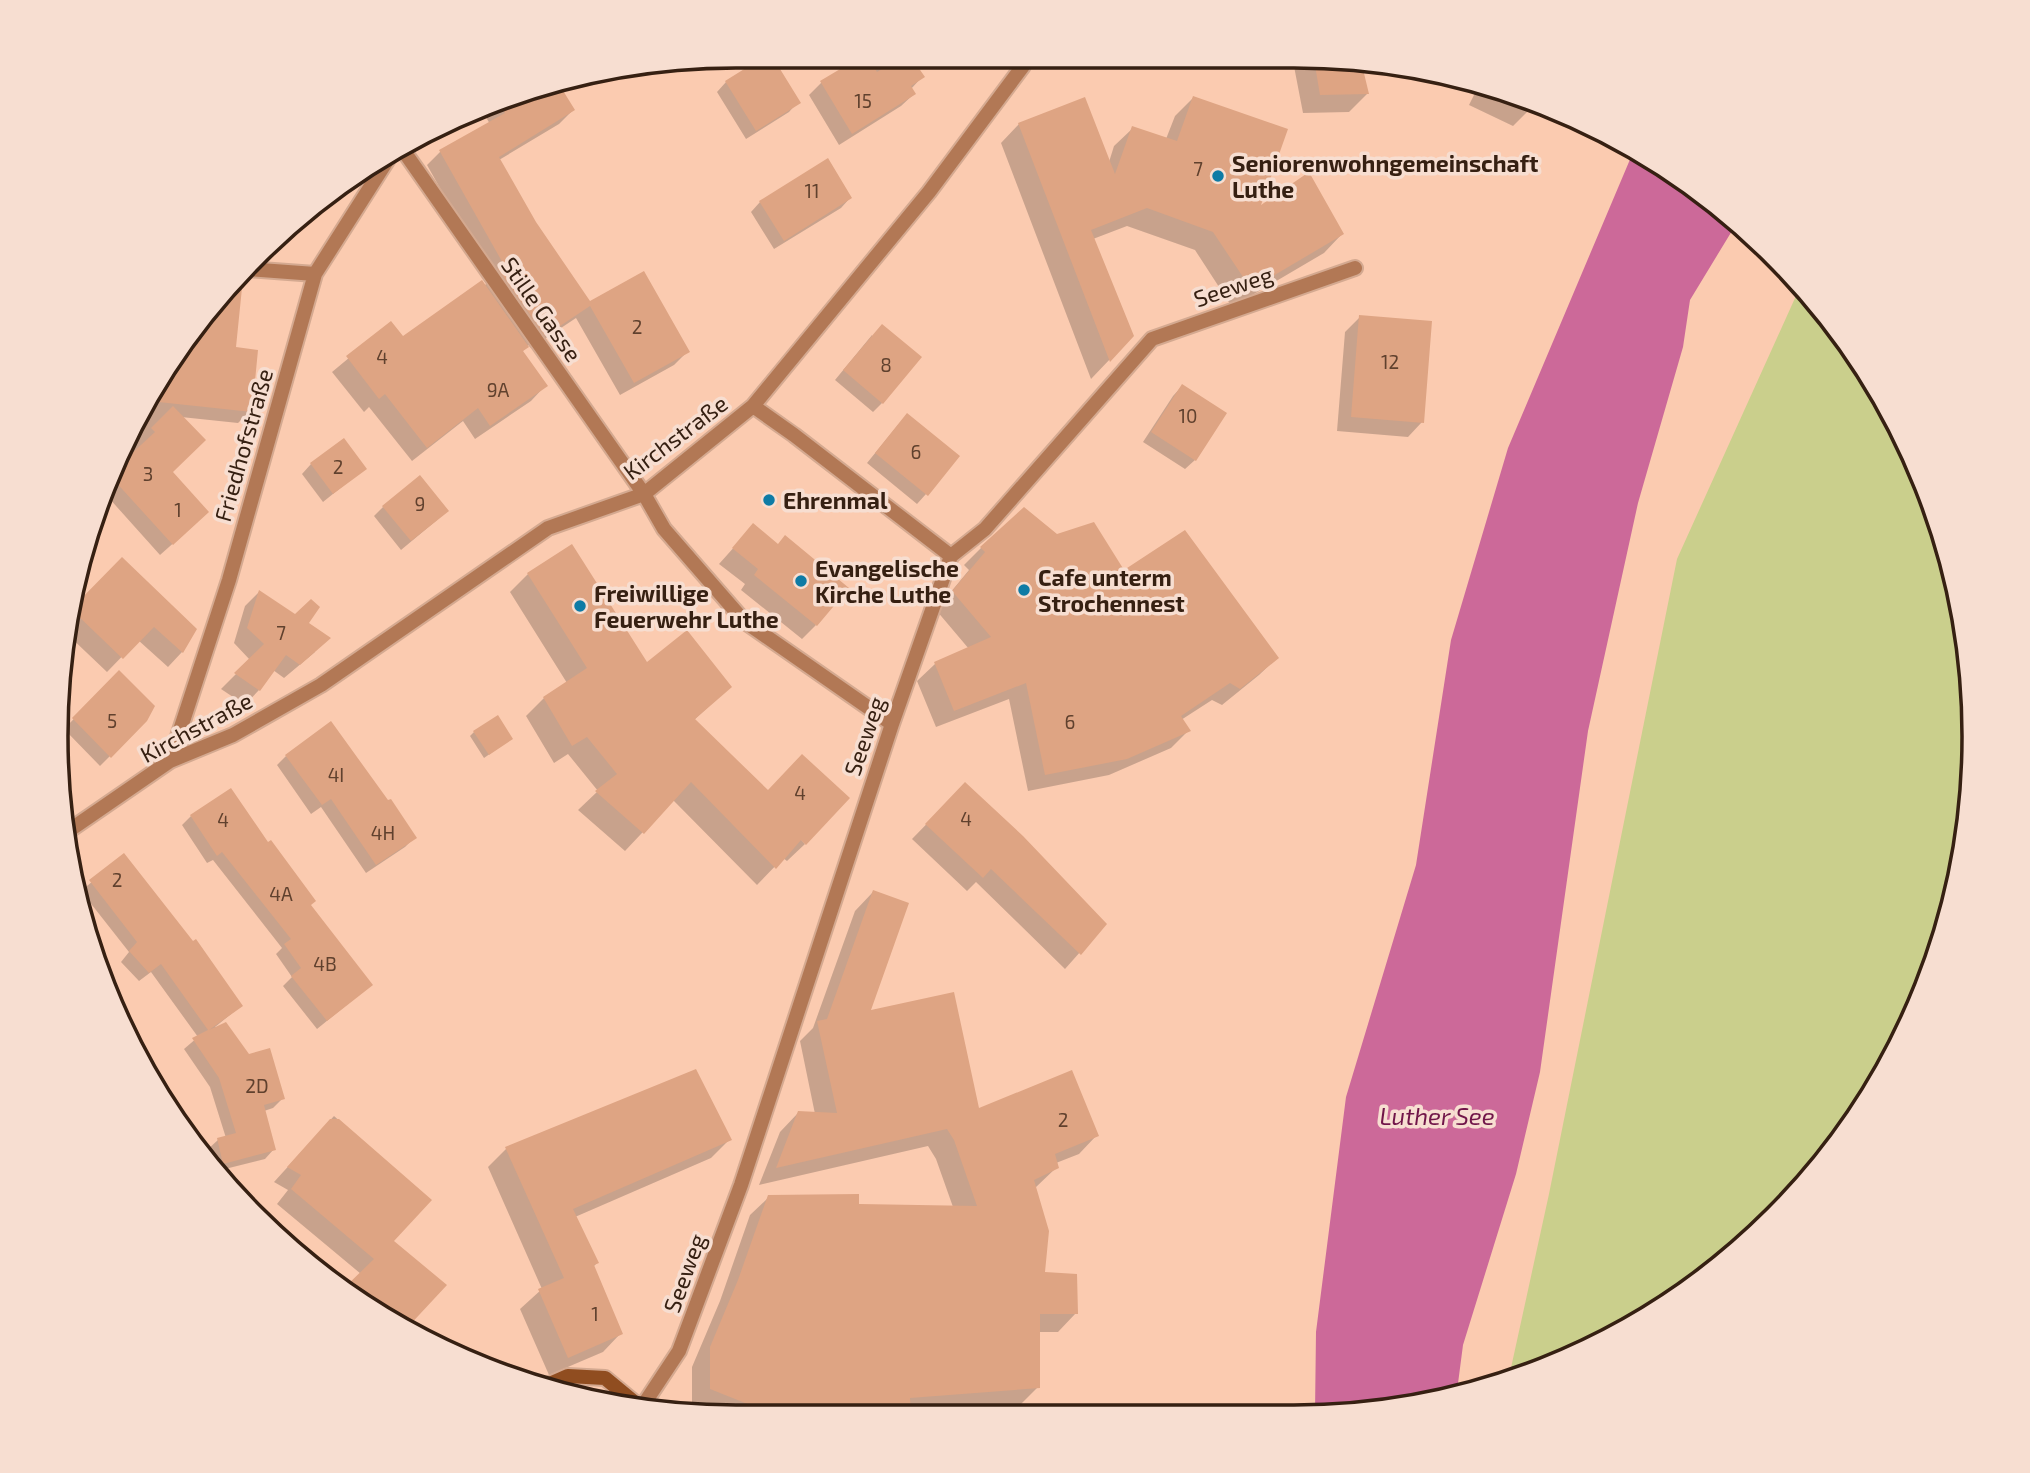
<svg xmlns="http://www.w3.org/2000/svg" width="2030" height="1473" font-family="'Exo 2',sans-serif">
  <rect width="100%" height="100%" fill="#fbcbb0"/>
  <path fill="#cacf8c" d="M 1800,287 L 1833,322 L 1904,435 L 1951,560 L 1973,692 L 1968,825 L 1938,955 L 1883,1076 L 1805,1185 L 1708,1276 L 1554,1365 L 1509,1377 L 1549,1194 L 1677,559 Z"/>
  <path fill="#cc6999" d="M 1634,150 L 1671,170 L 1738,221 L 1690,300 L 1683,347 L 1638,503 L 1588,731 L 1540,1072 L 1516,1174 L 1463,1345 L 1457,1391 L 1383,1411 L 1315,1412 L 1316,1332 L 1346,1097 L 1416,865 L 1451,640 L 1508,448 Z"/>
  <path fill="#0003" d="M 865,56 L 908,56 L 922,77 L 911,89 L 914,94 L 901,106 L 839,145 L 809,95 L 821,83 Z
    M 1292,56 L 1360,65 L 1367,94 L 1349,112 L 1303,113 Z
    M 555,81 L 573,110 L 559,124 L 499,160 L 534,223 L 589,304 L 688,351 L 674,365 L 620,395 L 576,318 L 531,348 L 528,345 L 522,352 L 545,386 L 531,401 L 475,439 L 463,421 L 412,461 L 369,407 L 364,412 L 332,372 L 391,323 L 402,338 L 484,286 L 491,279 L 427,165 L 440,152 L 490,124 L 484,114 Z
    M 726,82 L 798,102 L 789,112 L 746,139 L 717,92 Z
    M 1480,83 L 1535,101 L 1531,108 L 1513,126 L 1469,105 Z
    M 1193,98 L 1258,209 L 1342,234 L 1324,253 L 1232,307 L 1195,250 L 1127,226 L 1093,239 L 1132,336 L 1091,379 L 1001,143 L 1019,124 L 1109,162 L 1114,146 L 1133,128 L 1166,139 L 1175,116 Z
    M 850,198 L 841,208 L 774,249 L 751,212 L 760,202 Z
    M 223,290 L 240,292 L 234,348 L 250,411 L 238,423 L 181,417 L 171,472 L 196,523 L 160,555 L 108,497 L 126,436 Z
    M 1360,317 L 1422,422 L 1408,437 L 1337,431 L 1345,332 Z
    M 872,335 L 882,403 L 873,412 L 835,380 Z
    M 1182,386 L 1195,460 L 1185,469 L 1143,442 L 1173,396 Z
    M 898,425 L 926,494 L 917,504 L 867,463 Z
    M 311,464 L 364,469 L 323,502 L 302,474 Z
    M 383,507 L 437,520 L 401,550 L 374,516 Z
    M 753,526 L 816,625 L 802,639 L 741,590 L 745,584 L 719,564 Z
    M 1057,536 L 1277,658 L 1259,675 L 1222,705 L 1212,700 L 1181,720 L 1188,731 L 1171,748 L 1109,775 L 1028,791 L 1009,699 L 936,727 L 917,681 L 935,664 L 969,649 L 936,610 L 969,570 L 964,565 L 981,548 Z
    M 572,546 L 646,665 L 730,687 L 694,720 L 805,844 L 787,861 L 783,858 L 757,885 L 673,800 L 625,851 L 578,810 L 598,791 L 568,754 L 554,763 L 526,716 L 544,698 L 567,683 L 510,592 L 528,574 Z
    M 259,592 L 306,623 L 315,652 L 284,678 L 273,670 L 259,690 L 245,705 L 221,689 L 250,660 L 234,643 L 245,606 Z
    M 73,610 L 194,629 L 182,652 L 168,667 L 138,640 L 107,672 L 66,633 Z
    M 119,673 L 146,720 L 100,766 L 64,729 Z
    M 474,732 L 511,739 L 484,758 L 470,736 Z
    M 286,756 L 415,837 L 405,847 L 366,873 L 321,807 L 311,814 L 277,765 Z
    M 951,799 L 1105,924 L 1065,969 L 976,882 L 967,891 L 912,839 Z
    M 191,816 L 309,905 L 371,985 L 317,1029 L 283,986 L 292,977 L 276,954 L 282,948 L 213,860 L 207,863 L 182,825 Z
    M 124,855 L 241,1006 L 215,1027 L 283,1098 L 273,1108 L 264,1111 L 274,1149 L 265,1159 L 217,1171 L 213,1167 L 208,1149 L 218,1140 L 226,1138 L 210,1087 L 184,1049 L 198,1037 L 151,972 L 139,981 L 121,962 L 129,952 L 81,891 Z
    M 873,892 L 868,1012 L 978,1110 L 1097,1135 L 1079,1154 L 1056,1163 L 1057,1167 L 1035,1188 L 1043,1273 L 1076,1313 L 1058,1332 L 1038,1332 L 1038,1387 L 1019,1406 L 914,1414 L 712,1415 L 692,1408 L 692,1367 L 720,1301 L 750,1215 L 769,1197 L 858,1206 L 953,1207 L 936,1159 L 928,1146 L 759,1185 L 780,1132 L 798,1113 L 815,1114 L 800,1041 L 813,1028 L 855,911 Z
    M 334,1116 L 429,1200 L 391,1241 L 411,1322 L 436,1347 L 344,1290 L 361,1274 L 277,1204 L 288,1190 L 274,1182 Z
    M 730,1139 L 711,1158 L 575,1217 L 597,1263 L 593,1267 L 621,1333 L 603,1352 L 549,1375 L 520,1309 L 542,1289 L 488,1167 L 506,1149 Z"/>
  <path fill="#dea483" d="M 765,56 L 772,56 L 801,103 L 756,131 L 725,81 Z
    M 862,56 L 867,56 L 877,72 L 895,61 L 898,66 L 911,57 L 925,77 L 911,86 L 916,94 L 852,134 L 820,81 Z
    M 1314,59 L 1362,65 L 1369,94 L 1320,95 Z
    M 557,81 L 575,110 L 499,157 L 536,222 L 590,301 L 644,271 L 690,352 L 634,383 L 590,306 L 545,336 L 498,269 L 504,265 L 439,150 L 505,113 L 501,106 Z
    M 1193,96 L 1288,129 L 1261,205 L 1309,172 L 1344,234 L 1251,289 L 1213,232 L 1147,208 L 1091,230 L 1134,336 L 1110,362 L 1018,123 L 1085,97 L 1115,174 L 1132,126 L 1177,141 Z
    M 828,158 L 852,198 L 784,241 L 759,201 Z
    M 240,275 L 243,278 L 236,347 L 258,350 L 252,412 L 149,401 L 225,288 Z
    M 482,280 L 529,347 L 523,351 L 548,386 L 490,426 L 478,408 L 427,448 L 385,394 L 379,399 L 346,356 L 391,321 L 403,336 Z
    M 1359,315 L 1432,321 L 1424,423 L 1351,417 Z
    M 882,324 L 922,357 L 883,404 L 843,370 Z
    M 1182,384 L 1227,413 L 1196,461 L 1151,432 Z
    M 173,406 L 206,440 L 173,472 L 209,512 L 173,545 L 113,479 L 116,468 L 155,432 L 151,428 Z
    M 907,413 L 960,456 L 928,496 L 875,453 Z
    M 344,438 L 367,469 L 333,494 L 310,463 Z
    M 420,475 L 449,511 L 411,541 L 382,506 Z
    M 1024,507 L 1057,534 L 1094,522 L 1124,570 L 1185,530 L 1279,658 L 1240,689 L 1230,683 L 1181,716 L 1191,731 L 1127,759 L 1045,775 L 1026,683 L 954,711 L 934,662 L 991,637 L 952,591 L 985,552 L 980,547 Z
    M 753,523 L 778,544 L 785,535 L 849,588 L 817,626 L 754,575 L 758,569 L 732,548 Z
    M 572,544 L 647,662 L 687,630 L 732,687 L 695,719 L 768,790 L 802,754 L 850,798 L 806,845 L 801,840 L 776,869 L 691,782 L 644,834 L 595,791 L 617,774 L 587,737 L 572,746 L 543,697 L 587,668 L 527,573 Z
    M 122,557 L 197,629 L 183,653 L 154,627 L 123,659 L 73,611 L 74,606 Z
    M 259,590 L 295,614 L 311,599 L 320,607 L 309,623 L 331,638 L 300,665 L 286,655 L 260,691 L 234,673 L 264,644 L 247,628 Z
    M 119,670 L 155,706 L 147,721 L 111,758 L 72,718 Z
    M 498,715 L 513,739 L 489,755 L 473,731 Z
    M 331,721 L 388,800 L 391,799 L 417,838 L 376,865 L 331,799 L 322,805 L 285,755 Z
    M 965,782 L 1023,836 L 1107,924 L 1081,955 L 991,869 L 983,878 L 925,824 Z
    M 231,788 L 268,842 L 271,840 L 316,901 L 311,905 L 373,985 L 327,1021 L 291,976 L 301,968 L 284,944 L 291,939 L 222,852 L 217,856 L 190,815 Z
    M 124,853 L 193,941 L 196,939 L 243,1006 L 209,1030 L 226,1022 L 249,1054 L 270,1048 L 285,1099 L 264,1105 L 276,1150 L 223,1164 L 217,1138 L 236,1133 L 219,1078 L 192,1038 L 208,1030 L 161,964 L 149,973 L 129,951 L 137,942 L 89,880 Z
    M 873,890 L 909,903 L 871,1010 L 954,992 L 979,1108 L 1072,1070 L 1099,1136 L 1055,1154 L 1059,1168 L 1034,1180 L 1049,1231 L 1045,1272 L 1077,1274 L 1078,1314 L 1040,1314 L 1040,1388 L 910,1398 L 911,1414 L 775,1415 L 710,1389 L 710,1347 L 738,1280 L 768,1195 L 859,1194 L 859,1204 L 977,1206 L 954,1140 L 947,1129 L 776,1168 L 798,1111 L 837,1113 L 817,1021 L 827,1019 Z
    M 696,1069 L 732,1140 L 573,1209 L 599,1263 L 594,1265 L 623,1334 L 568,1358 L 538,1289 L 564,1278 L 505,1147 Z
    M 330,1119 L 339,1119 L 432,1200 L 394,1241 L 447,1285 L 406,1329 L 343,1289 L 374,1259 L 291,1189 L 301,1175 L 287,1167 Z"/>
  <g fill="none" stroke-linecap="round" stroke-linejoin="round">
    <defs>
      <path id="street" d="M 403,150 L 644,494 L 664,529 L 744,621 L 892,724
        M 247,269 L 315,274
        M 753,406 L 794,435 L 951,556
        M 170,761 L 229,580 L 315,274 L 390,156
        M 64,834 L 170,761 L 233,735 L 321,685 L 548,528 L 644,494 L 753,406 L 929,192 L 1023,66 L 1023,56
        M 642,1407 L 679,1351 L 741,1185 L 892,724 L 951,556 L 985,529 L 1152,339 L 1355,268"/>
      <path id="secondary" d="M 543,1387 L 568,1376 L 605,1378 L 640,1407"/>
    </defs>
    <use href="#street" stroke="#d4a990" stroke-width="18"/>
    <use href="#secondary" stroke="#d4a990" stroke-width="18"/>
    <use href="#street" stroke="#b27855" stroke-width="14"/>
    <use href="#secondary" stroke="#904d20" stroke-width="14"/>
  </g>
  <g fill="#0e7ba5" stroke="#f7ded1" stroke-width="2.5">
    <circle cx="1218" cy="176" r="7"/>
    <circle cx="769" cy="500" r="7"/>
    <circle cx="801" cy="581" r="7"/>
    <circle cx="1024" cy="590" r="7"/>
    <circle cx="580" cy="606" r="7"/>
  </g>
  <g text-anchor="middle" dominant-baseline="central" stroke-width="7" stroke-linejoin="round" paint-order="stroke">
    <g font-size="19" fill="#60412e">
      <text x="863" y="100">15</text>
      <text x="1198" y="168">7</text>
      <text x="812" y="190">11</text>
      <text x="637" y="326">2</text>
      <text x="382" y="356">4</text>
      <text x="1390" y="361">12</text>
      <text x="886" y="364">8</text>
      <text x="498" y="389">9A</text>
      <text x="1188" y="415">10</text>
      <text x="916" y="451">6</text>
      <text x="338" y="466">2</text>
      <text x="148" y="473">3</text>
      <text x="420" y="503">9</text>
      <text x="178" y="509">1</text>
      <text x="281" y="632">7</text>
      <text x="112" y="720">5</text>
      <text x="1070" y="721">6</text>
      <text x="336" y="774">4I</text>
      <text x="800" y="792">4</text>
      <text x="966" y="818">4</text>
      <text x="223" y="819">4</text>
      <text x="383" y="832">4H</text>
      <text x="117" y="879">2</text>
      <text x="281" y="893">4A</text>
      <text x="325" y="963">4B</text>
      <text x="257" y="1085">2D</text>
      <text x="1063" y="1119">2</text>
      <text x="595" y="1313">1</text>
    </g>
    <g font-size="23" font-weight="bold" fill="#362012" stroke="#f7ded1" text-anchor="start">
      <text x="1232" y="163">Seniorenwohngemeinschaft<tspan x="1232" dy="26">Luthe</tspan></text>
      <text x="783" y="500">Ehrenmal</text>
      <text x="815" y="568">Evangelische<tspan x="815" dy="26">Kirche Luthe</tspan></text>
      <text x="1038" y="577">Cafe unterm<tspan x="1038" dy="26">Strochennest</tspan></text>
      <text x="594" y="593">Freiwillige<tspan x="594" dy="26">Feuerwehr Luthe</tspan></text>
    </g>
    <g font-size="23" fill="#362012" stroke="#f7ded1">
      <text transform="translate(1233 286) rotate(-19)">Seeweg</text>
      <text transform="translate(542 309) rotate(55)">Stille Gasse</text>
      <text transform="translate(675 437) rotate(-37)">Kirchstraße</text>
      <text transform="translate(243 445) rotate(-74)">Friedhofstraße</text>
      <text transform="translate(196 727) rotate(-28)">Kirchstraße</text>
      <text transform="translate(864 736) rotate(-71)">Seeweg</text>
      <text transform="translate(684 1273) rotate(-70)">Seeweg</text>
    </g>
    <g font-size="24" font-style="italic" fill="#711649" stroke="#f7ded1">
      <text x="1437" y="1115">Luther See</text>
    </g>
  </g>
  <path d="M0 0H2030V1473H0ZM736 68H1294A668 668 0 0 1 1962 736V737A668 668 0 0 1 1294 1405H736A668 668 0 0 1 68 737V736A668 668 0 0 1 736 68Z" fill="#f7ded1" fill-rule="evenodd"/>
  <path fill="none" stroke="#362012" stroke-width="3.5" d="M736 68H1294A668 668 0 0 1 1962 736V737A668 668 0 0 1 1294 1405H736A668 668 0 0 1 68 737V736A668 668 0 0 1 736 68Z"/>
</svg>
